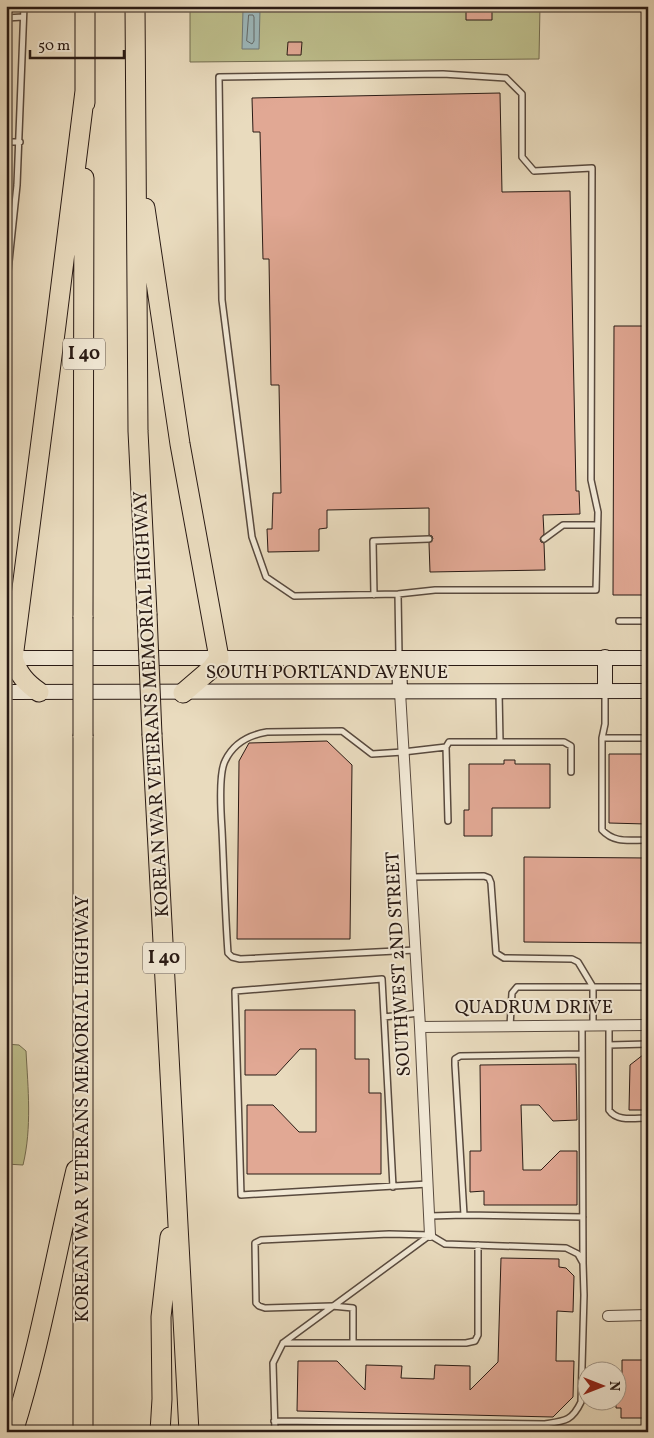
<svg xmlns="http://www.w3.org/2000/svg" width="654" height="1438" font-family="Vollkorn,serif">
  <rect width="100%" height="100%" fill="#e9dbbe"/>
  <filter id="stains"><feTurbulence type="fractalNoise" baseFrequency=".004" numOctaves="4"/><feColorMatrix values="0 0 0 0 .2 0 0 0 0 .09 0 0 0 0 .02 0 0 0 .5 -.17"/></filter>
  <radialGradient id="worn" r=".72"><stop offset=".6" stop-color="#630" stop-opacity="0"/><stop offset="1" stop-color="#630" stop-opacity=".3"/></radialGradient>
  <path fill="#bdbe8c" stroke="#736c50" d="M 190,6 L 540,6 L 539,59 L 190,62 Z
    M 6,1044 L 19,1045 L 26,1051 C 28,1088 32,1128 23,1165 L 6,1164 Z"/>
  <path fill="#9cb8bc" stroke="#6e7979" d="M 243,9 L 260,10 L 259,49 L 242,49 Z"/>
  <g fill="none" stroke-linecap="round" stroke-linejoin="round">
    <path stroke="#626968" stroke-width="1" d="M 249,15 L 253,15 L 254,17 L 254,41 L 252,44 L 247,41 Z"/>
  </g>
  <path fill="#e1a894" stroke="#291a14" d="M 466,6 L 492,6 L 492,20 L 466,20 Z
    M 288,42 L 302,42 L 301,55 L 287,55 Z
    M 500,93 L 502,192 L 570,191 L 576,491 L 579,491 L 580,514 L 543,515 L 544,534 L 540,539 L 541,542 L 544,543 L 545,570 L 430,572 L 429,543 L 433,539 L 432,536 L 429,535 L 429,508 L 327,510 L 327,528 L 319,529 L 319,551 L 268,552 L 267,529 L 272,529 L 273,493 L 281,493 L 279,385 L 271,385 L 269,259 L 263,259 L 260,132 L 253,132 L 252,98 Z
    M 614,326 L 648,326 L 648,595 L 613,595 Z
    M 327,741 L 352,765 L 350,939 L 237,939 L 239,761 L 249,743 Z
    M 609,754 L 647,754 L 646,824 L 609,823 Z
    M 504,760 L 515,760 L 515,764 L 550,764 L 550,808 L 492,808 L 492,836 L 464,836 L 464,810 L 469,810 L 469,764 L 504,764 Z
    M 524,857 L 648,858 L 648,943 L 524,942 Z
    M 245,1010 L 355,1010 L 355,1059 L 369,1059 L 369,1093 L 381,1093 L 381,1174 L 247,1174 L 247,1105 L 273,1105 L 299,1132 L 316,1132 L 316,1049 L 300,1049 L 276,1075 L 245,1075 Z
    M 648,1051 L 648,1110 L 629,1110 L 630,1065 Z
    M 576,1064 L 577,1120 L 553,1121 L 539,1105 L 521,1105 L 523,1170 L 541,1170 L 560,1151 L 577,1151 L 577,1205 L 484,1205 L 484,1191 L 470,1192 L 470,1151 L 481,1151 L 480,1065 Z
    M 501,1258 L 559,1259 L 559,1267 L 566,1268 L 574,1276 L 573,1312 L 557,1311 L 556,1361 L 574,1361 L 573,1397 L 553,1417 L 297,1411 L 298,1361 L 337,1361 L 365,1390 L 366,1365 L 402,1366 L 401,1378 L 434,1379 L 435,1365 L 470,1366 L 470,1390 L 498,1362 Z
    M 622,1360 L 648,1360 L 648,1418 L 621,1418 L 621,1408 L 616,1408 L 616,1386 L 622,1386 Z"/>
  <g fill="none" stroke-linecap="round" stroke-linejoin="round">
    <defs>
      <path id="lane" d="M 6,18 L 23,17
        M 443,74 L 506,78 L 522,94 L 522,157 L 534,171 L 592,168 L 591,480 L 598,512 L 596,590 L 435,590 L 398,594 L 294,596 L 266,577 L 252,537 L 222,300 L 219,77 Z
        M 6,142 L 20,142
        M 6,290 L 17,185 L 24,6
        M 544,539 L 563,525 L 597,525
        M 398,594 L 399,656
        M 374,595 L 373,541 L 429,539
        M 619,621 L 648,621
        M 605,691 L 605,724 L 602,738 L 602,830 C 614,843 628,840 645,840 L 648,838
        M 499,692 L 500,742
        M 602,738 L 648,738
        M 448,821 L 446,747 L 449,742 L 564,742 L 571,746 L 571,772
        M 411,877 L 484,876 L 489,878 L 491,883 L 496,953 L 504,958 L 572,959 L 578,962 L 593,987 L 593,1025
        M 415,950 L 240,959 L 232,957 L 228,953 C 225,912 224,871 222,830 C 221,814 218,775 225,761 C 233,744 249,735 267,732 L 342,731 L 372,754 L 403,752 L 446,747
        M 384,1017 L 419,1013
        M 609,1025 L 609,1110 C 617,1122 634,1118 648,1118
        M 510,1026 L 512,993 L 517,987 L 648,987
        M 582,1026 L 583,1263
        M 609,1045 L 648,1044
        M 582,1054 L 460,1056 L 455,1059 L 455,1065 L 464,1215 L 583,1217
        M 393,1187 L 382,979 L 235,991 L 241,1195 L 428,1184
        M 430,1216 L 464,1215
        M 283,1343 L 466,1343 L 475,1341 L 478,1335 L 478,1245
        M 274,1421 L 545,1424 C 565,1421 572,1421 581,1402 L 584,1295 L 583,1263 L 578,1254 L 566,1248 L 445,1244 L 430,1235 L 389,1234 L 261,1240 L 255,1243 L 256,1303 L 259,1306 L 265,1308 L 332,1306 L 353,1308 L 353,1343
        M 275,1432 L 273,1363 L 283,1343 L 430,1235"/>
      <path id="street" d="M 400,692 L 420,1027 L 430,1235
        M 420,1027 L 648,1025
        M 608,1316 L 648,1315"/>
      <path id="secondary" d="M 605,657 L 605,691
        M 6,658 L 648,658
        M 399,658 L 400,692
        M 6,692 L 648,691"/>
      <path id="highway" d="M 85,6 L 85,103
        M 135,6 L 138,431 L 147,614
        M 145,208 L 180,444 L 219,658 L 211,669 L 183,693
        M 83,617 L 84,178
        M 39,692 C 26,683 18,674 13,658 L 56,325 L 85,91
        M 152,735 L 189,1432
        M 83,736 L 83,1432
        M 13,1432 C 40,1346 55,1257 76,1170
        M 160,1432 L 162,1399 L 161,1317 L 170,1237"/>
    </defs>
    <use href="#lane" stroke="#594a3e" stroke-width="8"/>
    <use href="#street" stroke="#594a3e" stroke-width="12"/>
    <use href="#secondary" stroke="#291a14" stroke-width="16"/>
    <use href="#highway" stroke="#291a14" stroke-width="21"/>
    <use href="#lane" stroke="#f1e8d5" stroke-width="5"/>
    <use href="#street" stroke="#f1e8d5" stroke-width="10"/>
    <use href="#secondary" stroke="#f1e8d5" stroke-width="14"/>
    <use href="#highway" stroke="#e9dbbe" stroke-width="19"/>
    <defs>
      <path id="highway-bridge" d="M 147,614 L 152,735
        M 83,617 L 83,736"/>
    </defs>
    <use href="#highway-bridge" stroke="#291a14" stroke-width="21" stroke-linecap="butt"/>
    <use href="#highway-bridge" stroke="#e9dbbe" stroke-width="19"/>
  </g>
  <g text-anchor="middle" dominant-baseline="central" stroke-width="4" stroke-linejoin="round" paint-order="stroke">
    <g fill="#f1e8d5" stroke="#65584e" stroke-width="1">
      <rect x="63" y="338.5" width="42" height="31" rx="4"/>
      <rect x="143" y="942.5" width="42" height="31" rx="4"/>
    </g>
    <g font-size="18" font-weight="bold" fill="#291a14">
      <text x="84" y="354">I 40</text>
      <text x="164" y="958">I 40</text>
    </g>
    <g font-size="19" fill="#291a14" stroke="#f1e8d5">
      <text x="327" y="673">SOUTH PORTLAND AVENUE</text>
      <text transform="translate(152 704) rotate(-93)">KOREAN WAR VETERANS MEMORIAL HIGHWAY</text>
      <text transform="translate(399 964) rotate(-93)">SOUTHWEST 2ND STREET</text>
      <text x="534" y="1008">QUADRUM DRIVE</text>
      <text transform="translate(83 1109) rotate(-90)">KOREAN WAR VETERANS MEMORIAL HIGHWAY</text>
    </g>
  </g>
  <rect width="654" height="1438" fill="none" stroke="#e9dbbe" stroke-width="25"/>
  <rect x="8" y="8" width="639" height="1423" fill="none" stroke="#291a14" stroke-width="2.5"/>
  <rect x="12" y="12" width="629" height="1413" fill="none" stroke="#291a14"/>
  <g transform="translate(602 1386) rotate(90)"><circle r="24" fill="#f1e8d5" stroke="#a19688"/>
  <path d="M0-4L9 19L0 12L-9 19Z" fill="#8f2418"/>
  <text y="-8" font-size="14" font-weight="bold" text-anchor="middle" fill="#291a14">N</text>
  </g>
  <path d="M30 50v8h94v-8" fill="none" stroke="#291a14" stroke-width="2.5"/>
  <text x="38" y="50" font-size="15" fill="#291a14" stroke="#f1e8d5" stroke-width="4" paint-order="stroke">50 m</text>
  <rect width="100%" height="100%" filter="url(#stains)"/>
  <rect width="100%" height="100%" fill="url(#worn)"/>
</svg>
